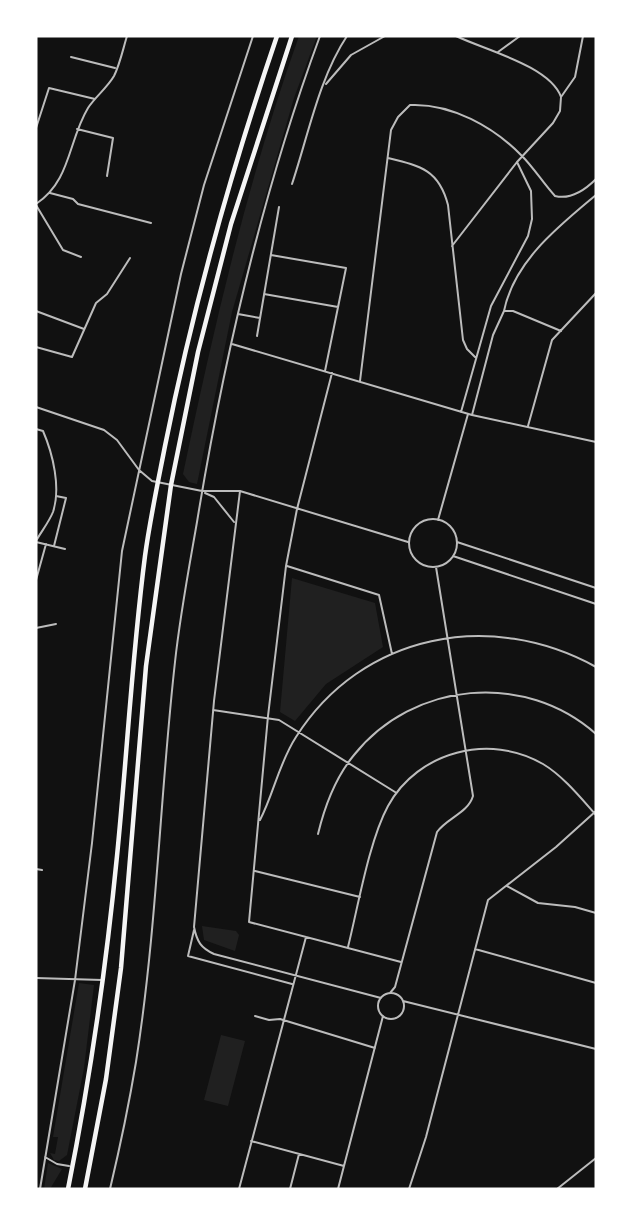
<svg xmlns="http://www.w3.org/2000/svg" width="632" height="1225" font-family="'DM Sans',sans-serif">
  <rect width="100%" height="100%" fill="#111"/>
  <path fill="#202020" d="M 299,36 L 317,36 L 294,98 L 232,312 L 197,484 L 189,482 L 183,474 C 214,326 248,179 299,36 Z
    M 292,578 L 375,603 L 383,647 L 326,684 L 295,721 L 280,712 Z
    M 202,926 L 236,931 L 239,935 L 235,951 L 204,940 Z
    M 79,983 L 94,985 L 84,1068 L 67,1155 L 59,1161 L 54,1160 L 50,1153 L 55,1154 L 58,1137 L 53,1137 Z
    M 221,1035 L 245,1041 L 228,1106 L 204,1100 Z
    M 48,1163 L 62,1169 L 50,1189 L 44,1189 Z"/>
  <g fill="none" stroke-linecap="round" stroke-linejoin="round">
    <path stroke="#bcbcbc" stroke-width="2" d="M 456,36 C 485,50 550,66 561,97
      M 498,52 L 520,36
      M 71,57 L 115,68
      M 326,84 L 351,55 L 385,36
      M 36,128 L 49,88 L 95,99
      M 77,129 L 113,138 L 107,176
      M 388,158 C 421,166 439,170 448,205 L 463,340 L 467,349 L 475,357
      M 292,184 C 308,136 319,78 347,36
      M 50,193 L 73,199 L 78,204 L 151,223
      M 36,204 C 71,181 68,141 88,108 C 95,97 107,88 114,76 C 120,64 123,49 127,36
      M 36,205 L 63,250 L 81,257
      M 452,246 L 517,162 L 553,123 L 560,111 L 561,97 L 575,77 L 583,36
      M 271,255 L 346,268 L 325,371
      M 264,294 L 338,307
      M 36,311 L 84,329
      M 504,311 C 514,261 559,226 596,195
      M 238,314 L 260,318
      M 257,336 L 279,207
      M 232,344 L 472,415 L 596,442
      M 36,347 L 72,357 L 96,303 L 107,294 L 130,258
      M 332,373 L 297,509 L 286,566 L 268,716 L 249,922 L 401,962
      M 360,381 L 391,130 L 398,117 L 410,105 C 451,103 494,127 522,156 C 534,168 543,183 555,196 C 571,200 585,190 596,179
      M 36,407 L 104,430 L 117,440 L 139,470 L 152,481 L 202,491 L 240,491 L 408,542
      M 461,412 L 491,306 L 528,236 L 532,219 L 531,191 L 517,162
      M 472,415 L 493,335 L 504,311 L 513,311 L 561,331
      M 528,426 L 552,340 L 596,293
      M 36,429 L 43,431 C 53,454 61,488 53,512 C 49,522 41,532 36,541
      M 240,491 L 214,701 L 194,927 C 197,942 201,948 214,954 L 381,998
      M 205,493 L 214,497 L 234,522
      M409 543a24 24 0 1 1 48 0a24 24 0 1 1-48 0Z
      M 438,520 L 468,414
      M 36,542 L 65,549
      M 457,542 L 596,588
      M 54,546 L 66,498 L 56,496
      M 453,556 L 596,604
      M 287,566 L 379,595 L 392,654
      M 36,580 L 46,544
      M 36,628 L 56,624
      M 213,710 L 279,720 L 395,792
      M 260,820 C 274,793 279,763 296,737 C 362,633 491,609 596,667
      M 318,834 C 325,805 335,778 354,755 C 413,681 525,671 596,734
      M 36,869 L 42,870
      M 255,871 L 360,897
      M 507,886 L 538,903 L 575,907 L 596,913
      M 194,930 L 188,956 L 292,984
      M 348,947 C 358,907 369,841 388,806 C 418,751 490,733 543,764 C 563,776 580,797 596,815
      M 475,949 L 596,983
      M 36,978 L 102,980
      M 390,993 L 395,987 L 437,832 C 447,818 468,813 473,796 L 436,567
      M378 1006a13 13 0 1 1 26 0a13 13 0 1 1-26 0Z
      M 403,1001 L 596,1049
      M 255,1016 L 269,1020 L 280,1019 L 375,1048
      M 251,1141 L 344,1166
      M 45,1157 L 57,1164 L 69,1166
      M 40,1189 L 75,980 L 92,843 L 122,551 L 181,274 L 204,185 L 253,36
      M 110,1189 C 120,1147 129,1104 136,1062 C 157,929 160,795 175,662 C 180,615 189,568 197,522 C 224,357 262,193 320,36
      M 239,1189 L 306,937
      M 290,1189 L 299,1154
      M 338,1189 L 383,1016
      M 409,1189 L 426,1137 L 488,900 L 556,847 L 596,811
      M 557,1189 L 596,1158"/>
    <path stroke="#f5f5f5" stroke-width="4.5" d="M 68,1189 C 90,1079 106,968 117,856 C 127,756 132,656 145,556 C 150,519 158,482 165,446 C 193,306 231,171 277,36
      M 85,1189 L 106,1079 L 121,968 L 146,666 L 171,485 L 198,352 L 231,224 L 292,36"/>
  </g>
  <rect width="632" height="1225" fill="none" stroke="#ffffff" stroke-width="75"/>
</svg>
